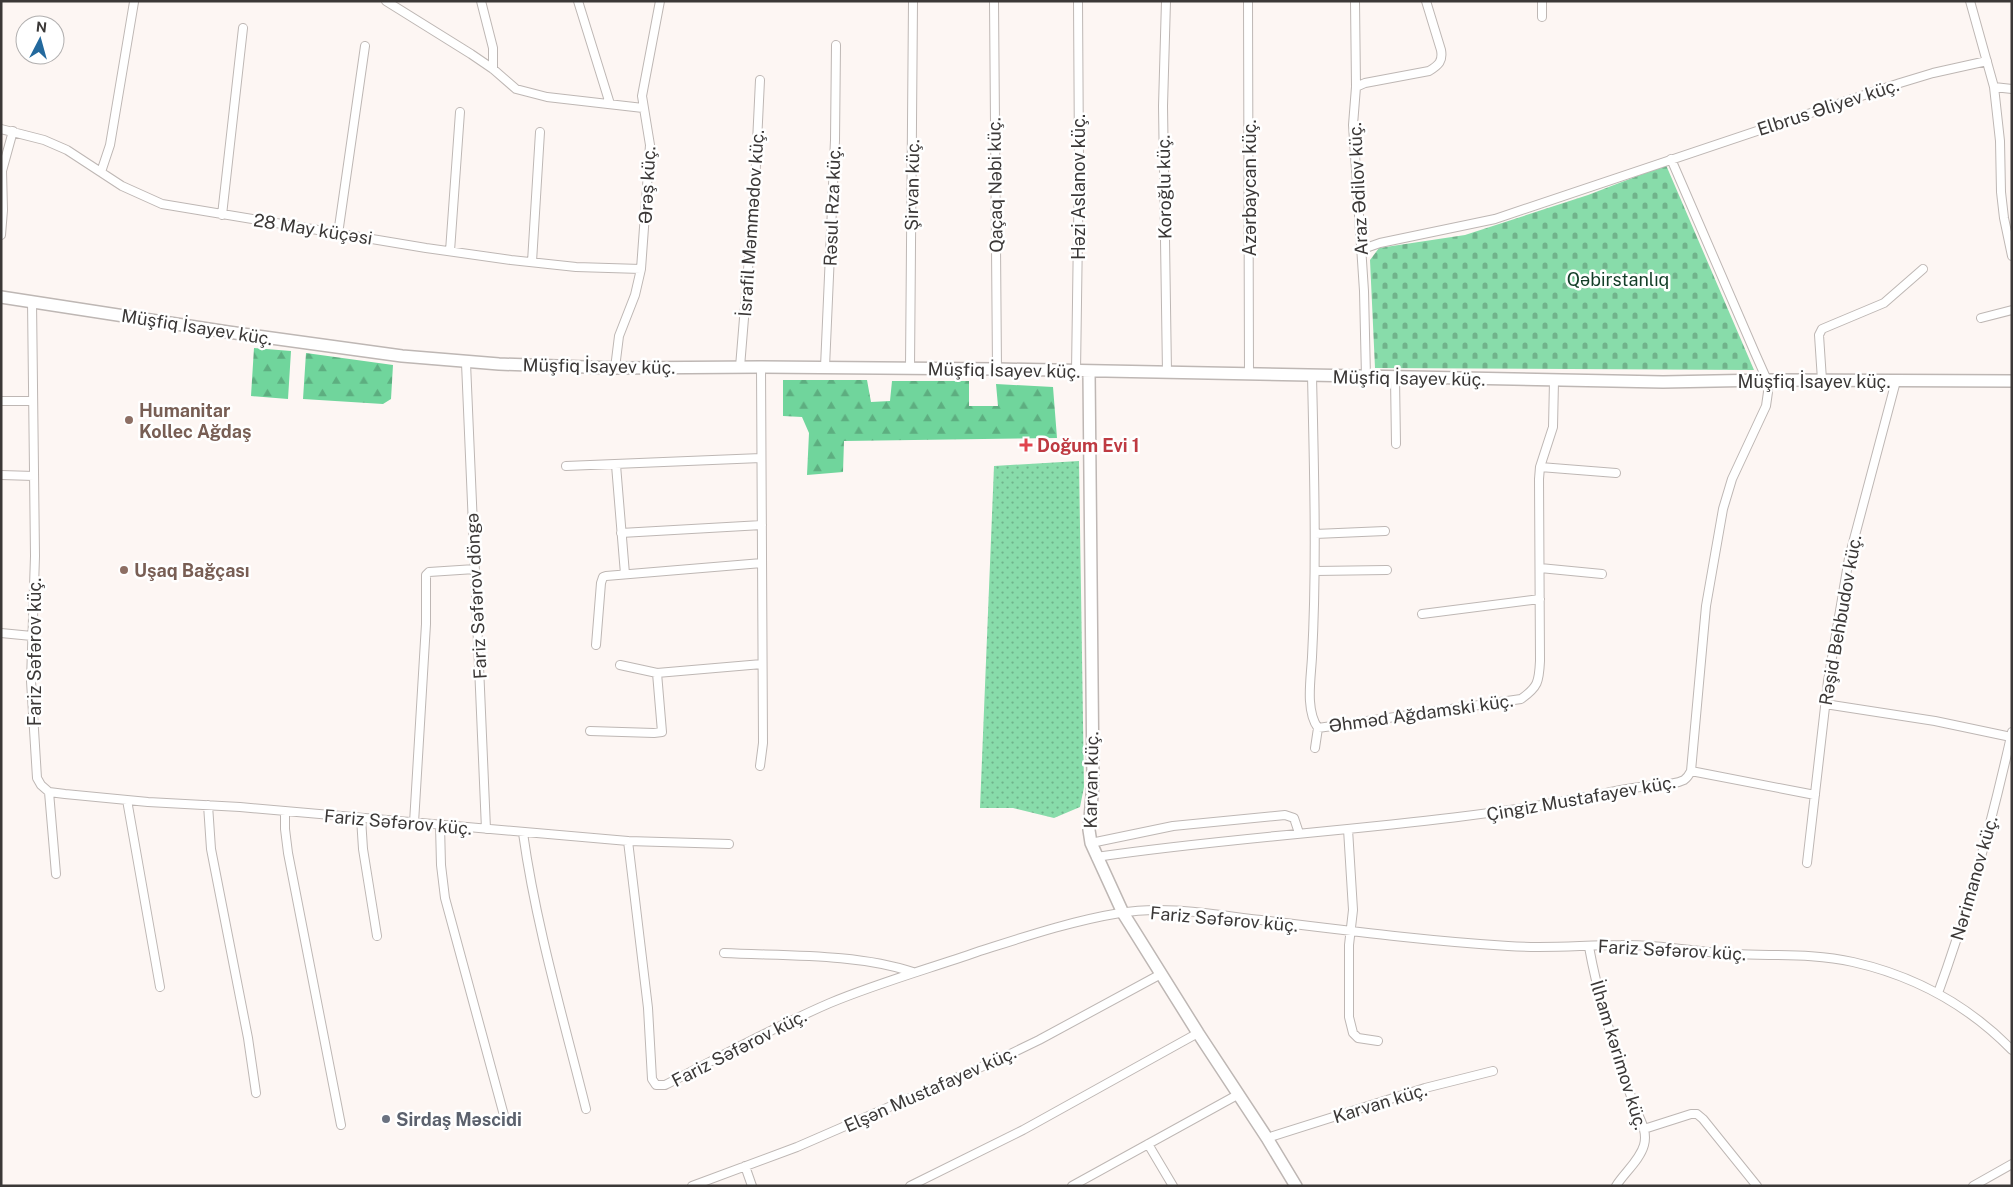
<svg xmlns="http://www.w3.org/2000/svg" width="2013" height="1187" font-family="'Public Sans',sans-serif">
  <defs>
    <pattern id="grass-dots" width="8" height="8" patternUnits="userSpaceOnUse" patternTransform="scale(1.25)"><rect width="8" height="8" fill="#88dcaa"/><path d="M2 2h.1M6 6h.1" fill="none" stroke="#70b38b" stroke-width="1.8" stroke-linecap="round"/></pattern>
    <pattern id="forest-firs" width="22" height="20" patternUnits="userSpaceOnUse" patternTransform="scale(1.25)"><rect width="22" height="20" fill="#70d59c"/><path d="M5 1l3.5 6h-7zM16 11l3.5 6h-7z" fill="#5dae80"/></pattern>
    <pattern id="cemetery-stones" width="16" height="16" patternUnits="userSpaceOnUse" patternTransform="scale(1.25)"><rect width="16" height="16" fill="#88dcaa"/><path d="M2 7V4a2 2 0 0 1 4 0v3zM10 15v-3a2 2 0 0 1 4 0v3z" fill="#70b38b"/></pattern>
  </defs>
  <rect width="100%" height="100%" fill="#fdf6f3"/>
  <path fill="url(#grass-dots)" d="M 1079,461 L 1084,787 L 1080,807 L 1054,818 L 1013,808 L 980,808 L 994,466 Z"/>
  <path fill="url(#forest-firs)" d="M 254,348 L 291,351 L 288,399 L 251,396 Z
    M 306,353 L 393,365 L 391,399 L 383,404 L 303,399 Z
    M 783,380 L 867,380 L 871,402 L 890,401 L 892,381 L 969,381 L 969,406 L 998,406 L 996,384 L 1053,387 L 1057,438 L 844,441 L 843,472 L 807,475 L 809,433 L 802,417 L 783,416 Z"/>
  <path fill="url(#cemetery-stones)" d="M 1666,165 L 1754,370 L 1375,368 L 1370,260 L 1379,248 L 1465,235 L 1588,195 Z"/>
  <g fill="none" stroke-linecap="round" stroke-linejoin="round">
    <defs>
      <path id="street" d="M 386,1 L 471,54 L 493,69 L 516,89 L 547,97 L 643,108
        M 481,1 L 493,48 L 493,69
        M 578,1 L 610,104
        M 994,1 L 997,369
        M 1166,1 L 1163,106 L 1167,373
        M 1248,1 L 1249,374
        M 1355,1 L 1356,87 L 1353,125 L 1364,291 L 1366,377
        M 1970,1 L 1994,87 L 2000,141 L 2001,192 L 2004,218 L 2012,256
        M 1542,17 L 1542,1
        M 1356,87 L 1365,83 L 1429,71 C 1439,65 1443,61 1441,50 L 1426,1
        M 1994,87 L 2012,89
        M 1,129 L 44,140 L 67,150 L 122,186 L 162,204 L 426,248 L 511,260 L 576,267 L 641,269
        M 101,172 L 110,145 L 134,2
        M 222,215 L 243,28
        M 338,234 L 365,46
        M 1,235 L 3,210 L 2,171 L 13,131
        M 1360,250 L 1380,243 L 1495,219 L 1900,83 L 1933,73 L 1987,61
        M 450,251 L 460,112
        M 532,262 L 540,132
        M 32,301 L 35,556 L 31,681 L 37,778 L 41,785 L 49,792 L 65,794 L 148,802 L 240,807 L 628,841 L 648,1008 L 652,1079 L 656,1085 L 665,1085 C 720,1057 774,1027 830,1003 C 878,983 928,969 977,952 C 1024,937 1071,921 1120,913 C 1166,905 1215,915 1261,920 C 1343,930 1425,941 1508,946 C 1546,949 1583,945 1621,945 C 1659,944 1696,952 1734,954 C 1774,956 1814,953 1853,962 C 1915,976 1968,1005 2012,1050
        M 1981,318 L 2012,310
        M 466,363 L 486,829
        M 740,367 L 755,184 L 760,80
        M 825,367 L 835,140 L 836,45
        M 615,368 L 619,336 L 635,295 L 641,269 L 650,145 L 642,96 L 660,1
        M 910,368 L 913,1
        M 1076,372 L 1079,162 L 1078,1
        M 1312,375 C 1314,469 1317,563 1312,657 C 1311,678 1305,710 1318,728 L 1521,699 C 1538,687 1539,682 1540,661 L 1539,479 L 1540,467 L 1553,427 L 1554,381
        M 1395,378 L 1396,444
        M 1822,380 L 1819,335 L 1822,329 L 1884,303 L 1923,269
        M 1,401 L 33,401
        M 616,465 L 625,574
        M 566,466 L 761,458
        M 1540,467 L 1616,473
        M 1,475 L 34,476
        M 621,533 L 762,525
        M 1315,534 L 1385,531
        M 1540,568 L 1602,574
        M 1315,571 L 1387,570
        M 1422,614 L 1540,599
        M 1,633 L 32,636
        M 596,645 L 601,583 L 603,577 L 606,576 L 762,563
        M 620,665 L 657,673
        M 1825,704 L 1935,721 L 2011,737
        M 590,731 L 654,733 L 662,732 L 657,673 L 762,664
        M 1315,748 L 1318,728
        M 760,766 L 763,743 L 761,367
        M 1691,771 L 1815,795
        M 49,792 L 56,874
        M 127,800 L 160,987
        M 208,805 L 211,849 L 248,1038 L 256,1093
        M 285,811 L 285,829 L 288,853 L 341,1125
        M 361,818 L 363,849 L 377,936
        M 414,823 L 426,624 L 426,575 L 429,572 L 475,569
        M 440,825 L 441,865 L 445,898 L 505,1119
        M 1348,829 L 1353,910 L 1349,945 L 1349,1017 L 1353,1033 L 1358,1038 L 1378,1041
        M 523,833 C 536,926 563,1017 586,1109
        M 628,841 L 729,844
        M 1091,843 L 1173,826 L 1285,815 L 1294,818 L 1299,833
        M 1096,857 C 1264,832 1435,828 1602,794 C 1617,790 1632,788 1647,786 C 1658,785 1674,785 1684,780 C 1687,778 1689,775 1691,771 L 1706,606 L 1723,509 L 1732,479 L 1766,406 L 1768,392 L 1767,380 L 1755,353 L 1671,159
        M 1807,863 L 1828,681 L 1849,558 L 1896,381
        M 1589,947 C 1599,1002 1615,1052 1634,1105 C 1639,1118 1648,1130 1644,1145 C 1640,1160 1624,1173 1616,1186
        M 724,953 C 784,956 856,953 913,972
        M 1938,993 C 1970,906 1992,821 2012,732
        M 1644,1129 L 1691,1114 L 1697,1114 L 1703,1119 L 1757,1186
        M 1267,1138 L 1425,1088 L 1493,1071
        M 1148,1144 L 1173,1186
        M 745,1166 L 752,1186
        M 692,1186 L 797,1147 L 1004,1057 L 1039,1040 L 1161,974
        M 910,1186 L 1023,1130 L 1198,1033
        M 1072,1186 L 1239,1094
        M 1973,1186 L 2012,1164"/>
      <path id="secondary" d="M 1,297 L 228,332 L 402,356 L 499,364 L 615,368 L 761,367 L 997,369 L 1663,382 L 1767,380 L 2012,381
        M 1089,372 L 1093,784 L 1089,830 L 1091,843 L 1123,913 L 1198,1033 L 1267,1138 L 1296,1186"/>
    </defs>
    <use href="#street" stroke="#beb7b4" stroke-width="10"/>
    <use href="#secondary" stroke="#beb7b4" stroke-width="14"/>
    <use href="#street" stroke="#fff" stroke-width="8"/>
    <use href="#secondary" stroke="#fff" stroke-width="11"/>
  </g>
  <g fill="#8d6e63" stroke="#fff" stroke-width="2">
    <circle cx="129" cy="420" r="5"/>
    <circle cx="124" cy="570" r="5"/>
  </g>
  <path fill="#e0444e" stroke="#fff" stroke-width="2" d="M1023.5 437.5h5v5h5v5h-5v5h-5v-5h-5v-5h5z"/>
  <circle fill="#6b7280" stroke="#fff" stroke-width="2" cx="386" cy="1119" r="5"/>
  <g text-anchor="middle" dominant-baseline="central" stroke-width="5" stroke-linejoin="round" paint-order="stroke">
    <g font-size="18" fill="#3b3837" stroke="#fff">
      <text transform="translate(1828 107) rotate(-18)">Elbrus Əliyev küç.</text>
      <text transform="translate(647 185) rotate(-87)">Ərəş küç.</text>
      <text transform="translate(912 185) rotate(-89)">Şirvan küç.</text>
      <text transform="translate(995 185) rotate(-91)">Qaçaq Nəbi küç.</text>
      <text transform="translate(1078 187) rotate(-90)">Həzi Aslanov küç.</text>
      <text transform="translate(1164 187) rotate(-91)">Koroğlu küç.</text>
      <text transform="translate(1249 188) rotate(-90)">Azərbaycan küç.</text>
      <text transform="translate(1358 189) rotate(-93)">Araz Ədilov küç.</text>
      <text transform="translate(832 206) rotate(-88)">Rəsul Rza küç.</text>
      <text transform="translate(751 223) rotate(-86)">İsrafil Məmmədov küç.</text>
      <text transform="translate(313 229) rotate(9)">28 May küçəsi</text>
      <text transform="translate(197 327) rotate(9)">Müşfiq İsayev küç.</text>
      <text transform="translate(599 366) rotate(1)">Müşfiq İsayev küç.</text>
      <text transform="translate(1004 370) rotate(1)">Müşfiq İsayev küç.</text>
      <text transform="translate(1409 378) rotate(1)">Müşfiq İsayev küç.</text>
      <text x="1814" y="381">Müşfiq İsayev küç.</text>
      <text transform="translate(476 596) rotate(-93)">Fariz Səfərov döngə</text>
      <text transform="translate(1840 620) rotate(-80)">Rəşid Behbudov küç.</text>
      <text transform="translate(34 652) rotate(-90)">Fariz Səfərov küç.</text>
      <text transform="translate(1421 713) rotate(-8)">Əhməd Ağdamski küç.</text>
      <text transform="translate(1091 780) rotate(-89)">Karvan küç.</text>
      <text transform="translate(1581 798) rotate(-10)">Çingiz Mustafayev küç.</text>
      <text transform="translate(398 822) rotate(5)">Fariz Səfərov küç.</text>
      <text transform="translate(1974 878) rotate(-74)">Nərimanov küç.</text>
      <text transform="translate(1224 919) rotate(5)">Fariz Səfərov küç.</text>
      <text transform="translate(1672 950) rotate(3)">Fariz Səfərov küç.</text>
      <text transform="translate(739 1048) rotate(-27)">Fariz Səfərov küç.</text>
      <text transform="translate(1619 1055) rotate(73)">İlham kərimov küç.</text>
      <text transform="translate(930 1089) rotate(-24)">Elşən Mustafayev küç.</text>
      <text transform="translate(1380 1103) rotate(-17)">Karvan küç.</text>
    </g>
    <g font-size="18" fill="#133e28" stroke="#fff">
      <text x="1618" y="279">Qəbirstanlıq</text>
    </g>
    <g font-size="18" font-weight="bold" fill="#785e54" stroke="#fff" text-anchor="start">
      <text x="139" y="410">Humanitar<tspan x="139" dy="21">Kollec Ağdaş</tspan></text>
      <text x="134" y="570">Uşaq Bağçası</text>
    </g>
    <g font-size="18" font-weight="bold" fill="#be3a42" stroke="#fff" text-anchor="start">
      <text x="1037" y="445">Doğum Evi 1</text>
    </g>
    <g font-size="18" font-weight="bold" fill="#5b616d" stroke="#fff" text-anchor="start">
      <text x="396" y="1119">Sirdaş Məscidi</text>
    </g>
  </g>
  <rect width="2013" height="1187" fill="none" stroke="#3b3837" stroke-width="5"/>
  <g transform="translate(40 40) rotate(6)"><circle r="24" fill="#ffffff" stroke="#b1afaf"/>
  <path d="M0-4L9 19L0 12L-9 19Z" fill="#23699d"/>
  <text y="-8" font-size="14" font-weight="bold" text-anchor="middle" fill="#3b3837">N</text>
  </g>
</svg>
